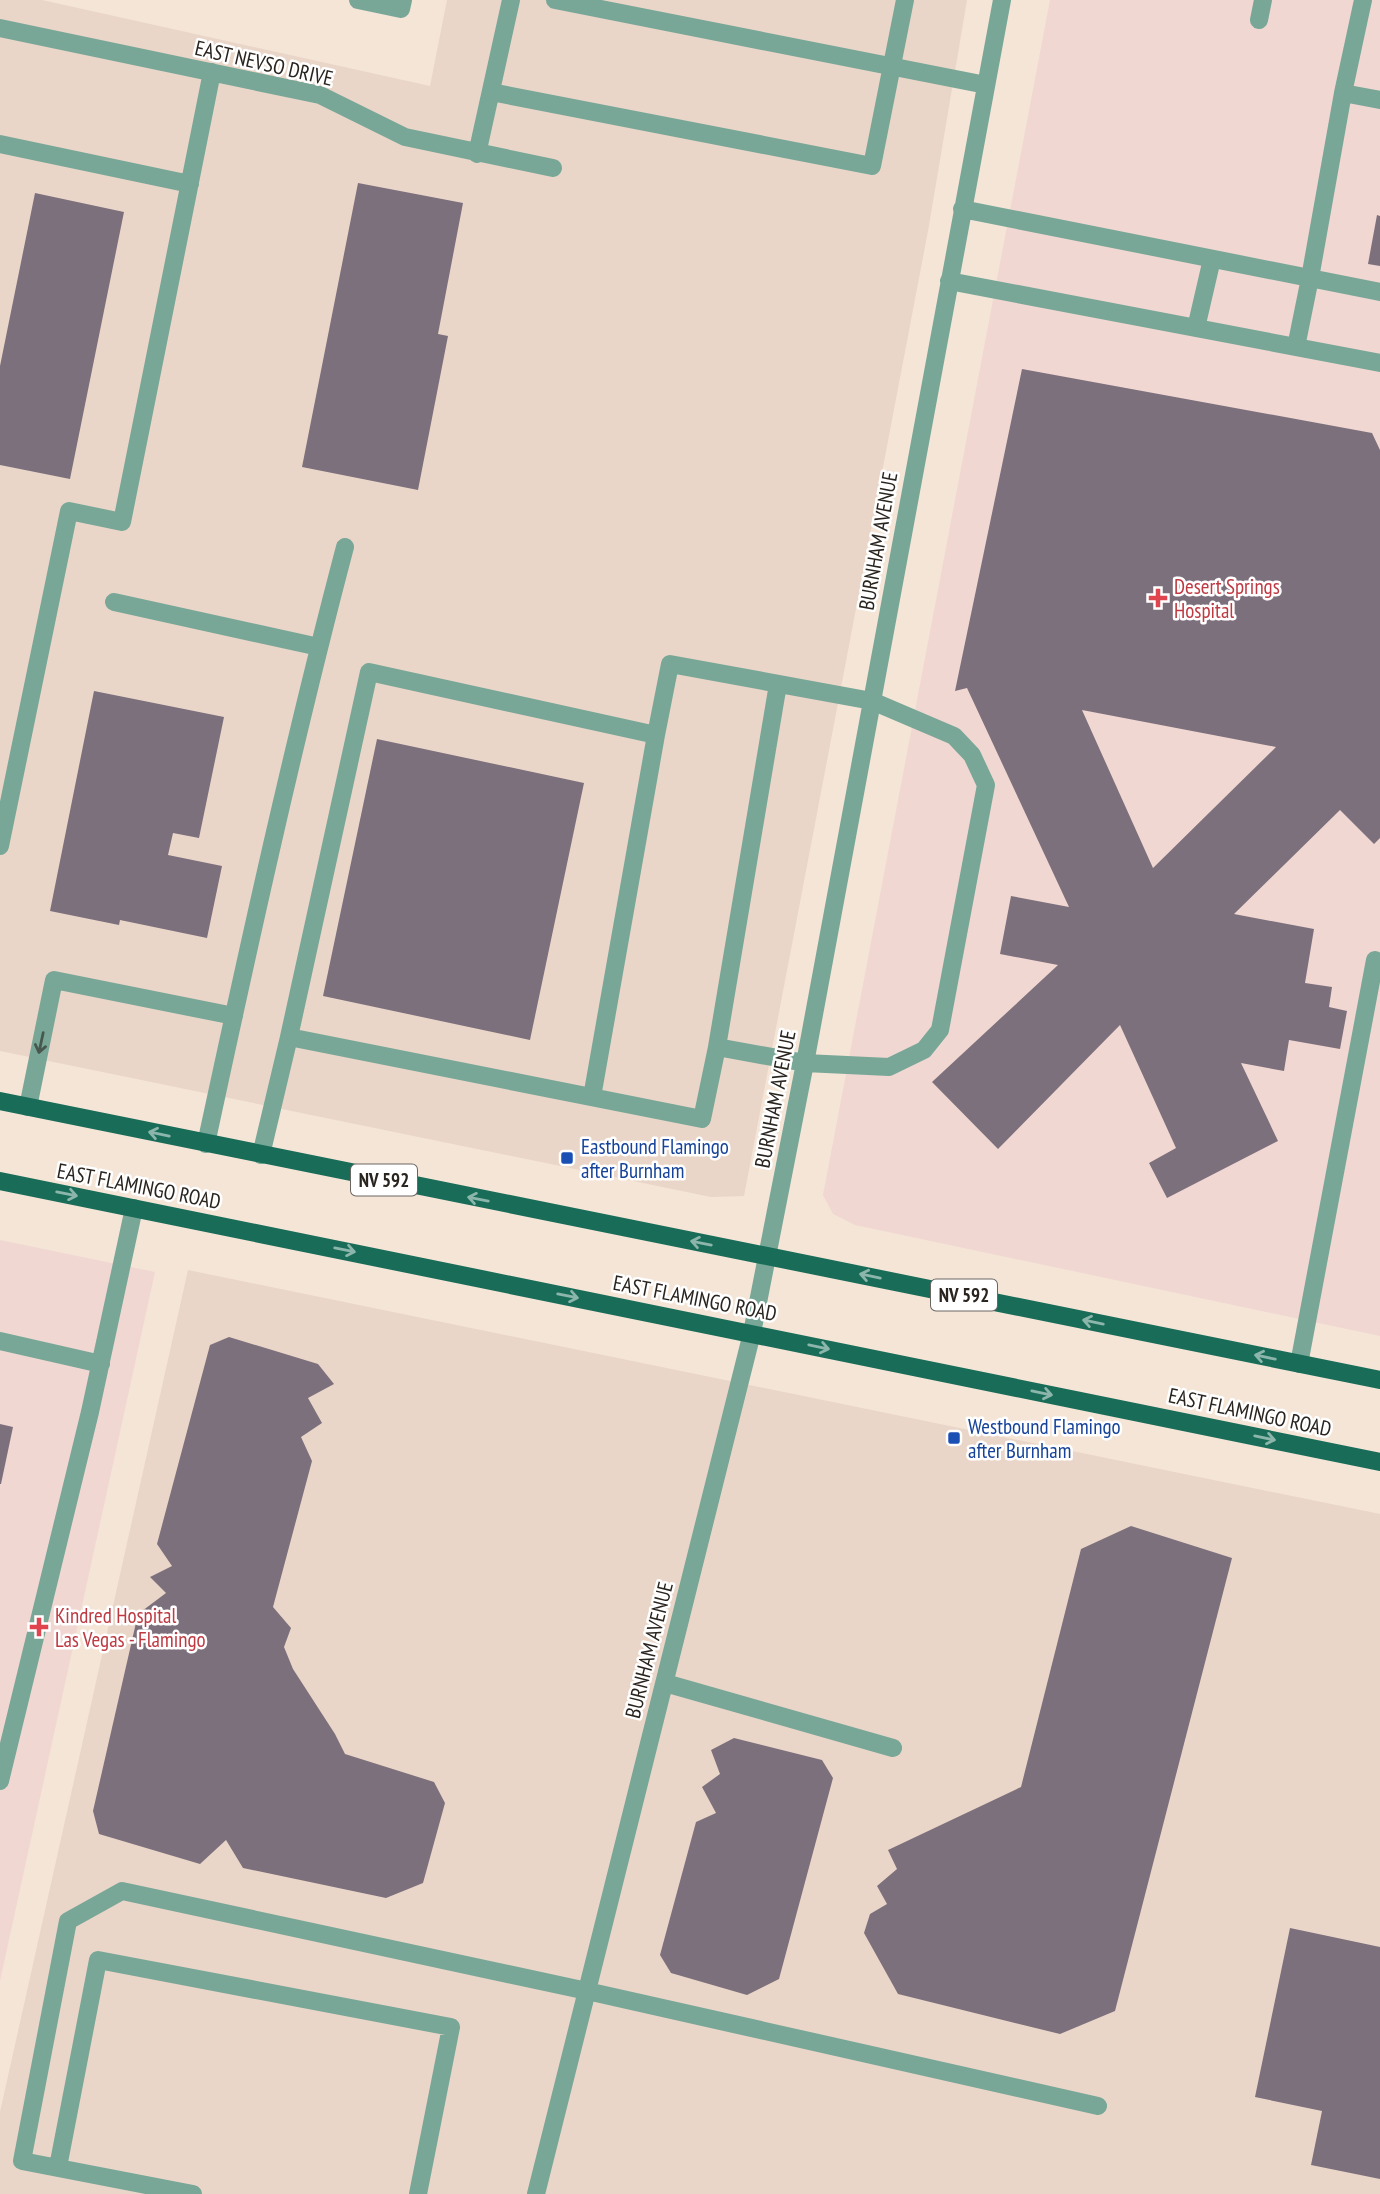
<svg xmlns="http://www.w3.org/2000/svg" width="1380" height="2194" font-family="'PT Sans Narrow',sans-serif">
  <rect width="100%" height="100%" fill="#f4e5d7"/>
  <path fill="#ead6c8" d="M 0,0 L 42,0 L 430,86 L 447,0 L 967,0 L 928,231 L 744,1196 L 711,1197 L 0,1051 Z
    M 188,1270 L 1380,1514 L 1380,2194 L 0,2194 L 0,2112 Z"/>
  <path fill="#f1d7d2" d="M 1050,0 L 1380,0 L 1380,1336 L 855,1225 L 833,1214 L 823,1195 Z
    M 0,1240 L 155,1272 L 0,1981 Z"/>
  <path fill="#7d707d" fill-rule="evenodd" d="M 358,183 L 463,203 L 438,334 L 448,336 L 418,490 L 302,467 Z
    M 35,193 L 124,212 L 70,479 L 0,465 L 0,366 Z
    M 1377,215 L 1380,216 L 1380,266 L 1368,264 Z
    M 1022,369 L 1372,433 L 1380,450 L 1380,838 L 1374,844 L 1340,810 L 1234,914 L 1314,929 L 1305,983 L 1332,987 L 1329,1007 L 1347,1011 L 1340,1049 L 1289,1040 L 1284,1071 L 1241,1063 L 1278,1141 L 1167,1198 L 1149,1163 L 1176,1148 L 1120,1025 L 998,1149 L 932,1082 L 1058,965 L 1000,954 L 1011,896 L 1069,907 L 967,688 L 955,691 ZM 1082,710 L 1276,747 L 1153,868 Z
    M 94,691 L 224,717 L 199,838 L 173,833 L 168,855 L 222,866 L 207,938 L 120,920 L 119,925 L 50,911 Z
    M 377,739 L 584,783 L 530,1040 L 323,996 Z
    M 229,1337 L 318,1364 L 334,1384 L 308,1398 L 322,1423 L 301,1437 L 312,1461 L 273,1607 L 291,1628 L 284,1647 L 293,1669 L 335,1734 L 345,1754 L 434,1782 L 445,1803 L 423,1883 L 386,1898 L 243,1868 L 226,1840 L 200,1864 L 99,1834 L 93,1811 L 138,1614 L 166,1593 L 150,1577 L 172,1566 L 157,1544 L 210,1345 Z
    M 0,1424 L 13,1427 L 1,1484 L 0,1484 Z
    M 1131,1526 L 1232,1558 L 1115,2011 L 1060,2034 L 898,1994 L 864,1933 L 870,1914 L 887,1904 L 877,1886 L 897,1869 L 888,1850 L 1021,1787 L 1081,1549 Z
    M 734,1738 L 822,1760 L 833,1778 L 779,1979 L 747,1995 L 671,1973 L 660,1955 L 696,1822 L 716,1813 L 702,1787 L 720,1774 L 711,1750 Z
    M 1290,1928 L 1380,1947 L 1380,2179 L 1311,2165 L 1322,2111 L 1255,2097 Z"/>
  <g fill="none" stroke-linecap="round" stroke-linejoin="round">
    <path stroke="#78a798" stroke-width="18" d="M 358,0 L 401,9 L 403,0
      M 555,0 L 986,85
      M 1363,0 L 1343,93 L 1380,100
      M 1259,20 L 1263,0
      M 0,28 L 320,95 L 405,137 L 553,168
      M 491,92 L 872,166 L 905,0
      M 0,144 L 190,184
      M 477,154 L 511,0
      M 962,209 L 1380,292
      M 949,281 L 1380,363
      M 1196,328 L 1212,259
      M 1296,347 L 1310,278 L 1343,93
      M 114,602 L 319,647
      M 670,664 L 872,701 L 954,736 L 972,755 L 986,785 L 940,1030 L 924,1050 L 889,1067 L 805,1063 L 717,1047 L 702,1119 L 289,1037 L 369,672 L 656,735 Z
      M 0,846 L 69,511 L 122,522 L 212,72
      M 717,1047 L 778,684
      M 592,1097 L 656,735
      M 28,1107 L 54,980 L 234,1016
      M 206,1144 C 249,944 293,744 345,547
      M 261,1155 L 289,1037
      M 0,1341 L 101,1364
      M 1299,1364 L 1375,960
      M 665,1683 L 893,1748
      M 0,1781 L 90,1412 L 134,1208
      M 58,2167 L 98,1960 L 451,2027 L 418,2194
      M 193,2194 L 22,2161 L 68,1921 L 122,1891 L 587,1991 L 1098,2106
      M 536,2194 L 752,1333 L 805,1063 L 1002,0"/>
    <path stroke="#196c58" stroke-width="18" d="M 0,1101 L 1380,1380
      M 0,1181 L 1380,1462"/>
  </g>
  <defs><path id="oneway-shaft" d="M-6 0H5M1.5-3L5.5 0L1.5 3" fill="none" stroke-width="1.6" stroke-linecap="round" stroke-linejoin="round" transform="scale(1.75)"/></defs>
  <use stroke="#49584f" href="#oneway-shaft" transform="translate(41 1043) rotate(102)"/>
  <g stroke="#8cb6ac">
    <use href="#oneway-shaft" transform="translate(159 1134) rotate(-168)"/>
    <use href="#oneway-shaft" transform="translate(67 1194) rotate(11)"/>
    <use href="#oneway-shaft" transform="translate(478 1199) rotate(-169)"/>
    <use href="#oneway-shaft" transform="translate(701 1243) rotate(-169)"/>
    <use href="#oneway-shaft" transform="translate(345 1250) rotate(11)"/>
    <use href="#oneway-shaft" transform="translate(870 1276) rotate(-168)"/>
    <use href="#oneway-shaft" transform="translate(568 1296) rotate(11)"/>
    <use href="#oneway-shaft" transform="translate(1093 1322) rotate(-168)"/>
    <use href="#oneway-shaft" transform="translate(819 1347) rotate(12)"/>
    <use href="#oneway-shaft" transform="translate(1265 1357) rotate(-168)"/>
    <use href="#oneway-shaft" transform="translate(1042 1393) rotate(12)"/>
    <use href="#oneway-shaft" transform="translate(1265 1438) rotate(12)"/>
  </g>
  <g fill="#e0444e" stroke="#fff" stroke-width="2.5">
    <path d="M1154.5 587.5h7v7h7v7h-7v7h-7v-7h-7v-7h7z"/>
    <path d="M35.5 1616.5h7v7h7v7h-7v7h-7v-7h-7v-7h7z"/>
  </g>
  <g fill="#1a4fb4" stroke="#fff" stroke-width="2.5">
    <rect x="560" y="1151" width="14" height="14" rx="3.5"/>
    <rect x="947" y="1431" width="14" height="14" rx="3.5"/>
  </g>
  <g text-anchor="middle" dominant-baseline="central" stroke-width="5" stroke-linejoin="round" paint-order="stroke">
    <g fill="#fff" stroke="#6a6662" stroke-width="2">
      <rect x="351" y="1164.5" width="66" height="31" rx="5"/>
      <rect x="931" y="1279.5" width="66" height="31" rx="5"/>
    </g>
    <g font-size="19" font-weight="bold" fill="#2a241f">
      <text x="384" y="1180">NV 592</text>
      <text x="964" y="1295">NV 592</text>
    </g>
    <g font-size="21" fill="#2a241f" stroke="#fff">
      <text transform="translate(264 63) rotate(13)">EAST NEVSO DRIVE</text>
      <text transform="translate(878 541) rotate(-80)">BURNHAM AVENUE</text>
      <text transform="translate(775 1099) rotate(-79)">BURNHAM AVENUE</text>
      <text transform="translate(139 1186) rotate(11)">EAST FLAMINGO ROAD</text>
      <text transform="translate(695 1298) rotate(11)">EAST FLAMINGO ROAD</text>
      <text transform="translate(1250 1412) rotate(12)">EAST FLAMINGO ROAD</text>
      <text transform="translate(649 1650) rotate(-76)">BURNHAM AVENUE</text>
    </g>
    <g font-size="21" fill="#be3a42" stroke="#fff" text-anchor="start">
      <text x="1174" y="586">Desert Springs<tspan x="1174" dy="24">Hospital</tspan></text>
      <text x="55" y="1615">Kindred Hospital<tspan x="55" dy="24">Las Vegas - Flamingo</tspan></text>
    </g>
    <g font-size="21" fill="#164399" stroke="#fff" text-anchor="start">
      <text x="581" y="1146">Eastbound Flamingo<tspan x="581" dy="24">after Burnham</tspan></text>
      <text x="968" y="1426">Westbound Flamingo<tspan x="968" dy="24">after Burnham</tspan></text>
    </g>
  </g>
</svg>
